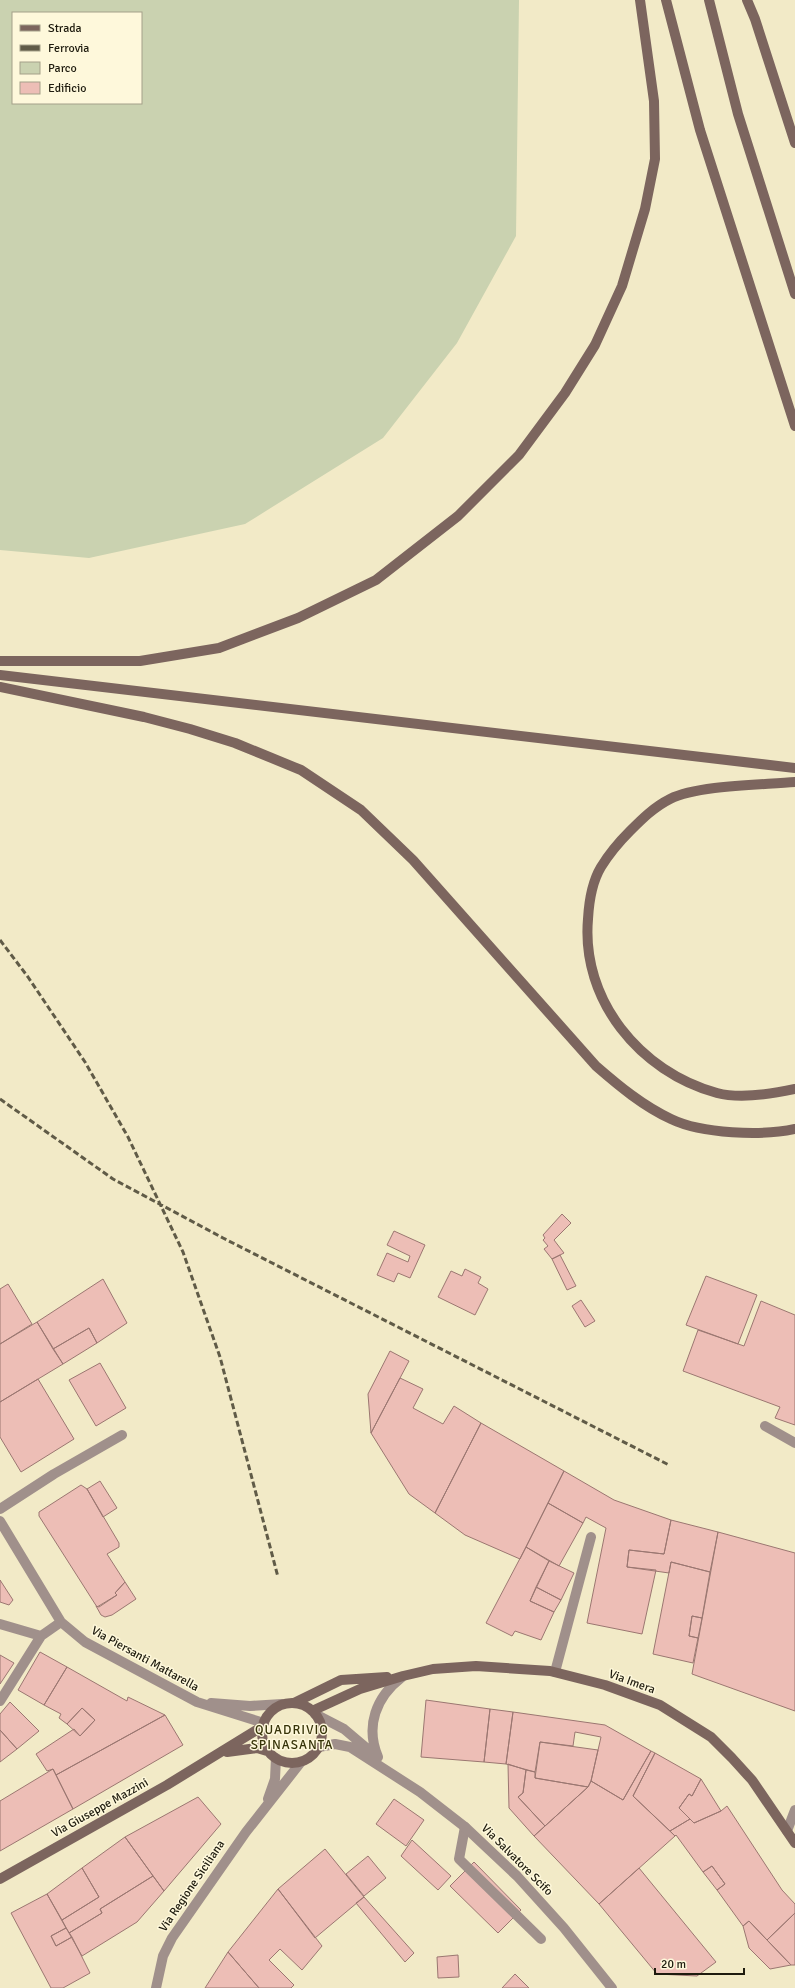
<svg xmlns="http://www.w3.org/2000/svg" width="795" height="1988" font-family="Signika,sans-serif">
  <rect width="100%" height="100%" fill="#f2eac7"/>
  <path fill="#cad2b0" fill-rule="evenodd" d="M 0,0 L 519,0 L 516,236 L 457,343 L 383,438 L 245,524 L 89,558 L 0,550 ZM 13,13 L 141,13 L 141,103 L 13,103 Z"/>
  <path fill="#edbeb6" stroke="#9b7771" d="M 562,1214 L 571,1223 L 554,1240 L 564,1253 L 552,1259 L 544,1249 L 548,1246 L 543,1240 L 545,1238 L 543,1235 Z
    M 394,1231 L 425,1245 L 410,1278 L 398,1273 L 394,1282 L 377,1275 L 387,1253 L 408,1262 L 410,1256 L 387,1245 Z
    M 560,1255 L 576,1286 L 567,1290 L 552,1259 Z
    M 465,1269 L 481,1277 L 478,1283 L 488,1289 L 475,1315 L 438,1297 L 451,1271 L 462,1276 Z
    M 706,1276 L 757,1295 L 738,1344 L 686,1325 Z
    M 103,1279 L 127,1323 L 97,1343 L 89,1328 L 53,1349 L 37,1322 Z
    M 8,1284 L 32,1324 L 0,1344 L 0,1289 Z
    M 581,1300 L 595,1321 L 585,1327 L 572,1306 Z
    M 761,1301 L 795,1315 L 795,1425 L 775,1418 L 780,1407 L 683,1371 L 698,1330 L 744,1346 Z
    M 37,1322 L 63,1364 L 0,1402 L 0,1344 Z
    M 89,1328 L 97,1343 L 63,1364 L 53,1349 Z
    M 390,1351 L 409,1361 L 371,1433 L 368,1394 Z
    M 100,1363 L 126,1408 L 96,1426 L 69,1380 Z
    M 400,1378 L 423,1389 L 413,1408 L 443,1424 L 454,1406 L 481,1423 L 435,1513 L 409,1494 L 371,1433 Z
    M 38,1379 L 74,1439 L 21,1472 L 0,1437 L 0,1402 Z
    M 481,1423 L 564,1471 L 520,1559 L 465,1535 L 435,1513 Z
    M 564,1471 L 614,1500 L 671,1520 L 664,1554 L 629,1550 L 627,1567 L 656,1570 L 642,1634 L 587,1623 L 606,1528 L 586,1517 L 583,1523 L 548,1503 Z
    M 100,1481 L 117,1508 L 103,1517 L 87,1489 Z
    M 81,1485 L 87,1489 L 119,1543 L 119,1547 L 107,1554 L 125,1582 L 115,1593 L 117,1595 L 97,1607 L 39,1516 L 39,1512 Z
    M 548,1503 L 583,1523 L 559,1566 L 526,1547 Z
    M 671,1520 L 718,1532 L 710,1572 L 671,1562 L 669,1573 L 627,1567 L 629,1550 L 664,1554 Z
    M 718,1532 L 795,1553 L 795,1711 L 692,1674 Z
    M 526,1547 L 549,1561 L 530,1601 L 554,1612 L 541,1640 L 515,1631 L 512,1636 L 486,1623 Z
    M 549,1561 L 574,1573 L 561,1600 L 536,1587 Z
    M 671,1562 L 710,1572 L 702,1618 L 692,1616 L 689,1636 L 698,1638 L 693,1663 L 653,1654 Z
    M 0,1580 L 13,1600 L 9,1605 L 0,1602 Z
    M 125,1582 L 136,1599 L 112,1615 L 105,1617 L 101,1615 L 96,1606 L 99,1607 L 117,1595 L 115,1593 Z
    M 536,1587 L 561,1600 L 554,1612 L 530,1601 Z
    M 692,1616 L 702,1618 L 698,1638 L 689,1636 Z
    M 40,1652 L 67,1667 L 44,1705 L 18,1690 Z
    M 0,1655 L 14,1663 L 0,1684 Z
    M 67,1667 L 127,1701 L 128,1697 L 165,1715 L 56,1775 L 53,1769 L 47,1771 L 36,1754 L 74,1729 L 80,1736 L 95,1720 L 82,1708 L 67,1724 L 59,1718 L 61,1714 L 44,1705 Z
    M 426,1700 L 490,1709 L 484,1762 L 421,1757 Z
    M 10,1702 L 39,1731 L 17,1749 L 0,1730 L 0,1714 Z
    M 82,1708 L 95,1720 L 80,1736 L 67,1724 Z
    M 490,1709 L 513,1712 L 506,1764 L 484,1762 Z
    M 513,1712 L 605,1725 L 651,1751 L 623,1800 L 591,1781 L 601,1737 L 575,1732 L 573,1746 L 540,1742 L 535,1772 L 506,1764 Z
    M 165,1715 L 183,1745 L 73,1809 L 56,1775 Z
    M 0,1730 L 17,1749 L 0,1762 Z
    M 540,1742 L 598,1750 L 591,1781 L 588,1787 L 535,1778 Z
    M 651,1751 L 655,1753 L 633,1796 L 675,1836 L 599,1904 L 534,1836 L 588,1787 L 591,1781 L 623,1800 Z
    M 655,1753 L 701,1779 L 692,1796 L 689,1794 L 679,1808 L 690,1819 L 670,1831 L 633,1796 Z
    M 508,1764 L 526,1770 L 523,1793 L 518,1797 L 545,1826 L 534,1836 L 509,1808 Z
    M 53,1769 L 73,1809 L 0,1851 L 0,1801 Z
    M 526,1770 L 535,1772 L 535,1778 L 588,1787 L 545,1826 L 518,1797 L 523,1793 Z
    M 701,1779 L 721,1811 L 694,1823 L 679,1808 L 689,1794 L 692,1796 Z
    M 198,1797 L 221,1824 L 164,1891 L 125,1837 Z
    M 394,1799 L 424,1820 L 406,1846 L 376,1824 Z
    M 727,1806 L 782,1890 L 795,1904 L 795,1913 L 767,1940 L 749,1921 L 743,1926 L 717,1890 L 725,1884 L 712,1866 L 703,1872 L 676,1835 L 675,1836 L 670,1831 L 690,1819 L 694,1823 L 721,1811 Z
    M 125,1837 L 153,1876 L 100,1909 L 102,1913 L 69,1933 L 62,1920 L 99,1897 L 82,1868 Z
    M 412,1840 L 451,1876 L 438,1890 L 401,1856 Z
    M 325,1849 L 364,1897 L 315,1938 L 278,1889 Z
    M 368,1856 L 386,1878 L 364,1896 L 346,1874 Z
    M 474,1862 L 521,1910 L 498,1933 L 450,1886 Z
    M 712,1866 L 725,1884 L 717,1890 L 703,1872 Z
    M 82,1868 L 99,1897 L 62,1920 L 47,1894 Z
    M 639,1868 L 716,1962 L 697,1976 L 657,1974 L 599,1904 Z
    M 153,1876 L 164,1891 L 137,1922 L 82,1956 L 69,1933 L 102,1913 L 100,1909 Z
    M 278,1889 L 322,1946 L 302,1970 L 280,1949 L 269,1960 L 294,1985 L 291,1988 L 259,1988 L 228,1952 Z
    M 47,1894 L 66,1928 L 51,1936 L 56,1946 L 72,1937 L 90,1973 L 63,1988 L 51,1988 L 11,1913 Z
    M 364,1897 L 414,1953 L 405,1962 L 356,1903 Z
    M 795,1913 L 795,1965 L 791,1965 L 767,1940 Z
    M 749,1921 L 767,1940 L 791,1965 L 770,1969 L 749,1948 L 743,1926 Z
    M 66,1928 L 72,1937 L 56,1946 L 51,1936 Z
    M 228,1952 L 259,1988 L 205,1988 Z
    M 458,1955 L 459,1977 L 438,1978 L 437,1957 Z
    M 515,1974 L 529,1988 L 502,1988 Z"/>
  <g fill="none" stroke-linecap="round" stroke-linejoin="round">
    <path stroke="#a0908b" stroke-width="10" d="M 0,1509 L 54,1474 L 122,1435
      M 555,1672 L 591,1537
      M 465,1827 L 459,1859 L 541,1939"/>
    <path stroke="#a0908b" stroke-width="10" d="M 765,1426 L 795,1443
      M 0,1521 L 61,1622 L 85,1642 L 197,1702 L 264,1723
      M 0,1624 L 41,1636 L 61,1622
      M 0,1701 L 41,1636
      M 211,1703 L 250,1706 L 282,1704
      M 315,1714 L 344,1729 L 376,1756
      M 319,1747 L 335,1744 L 350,1747 L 420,1792 L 465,1827 L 517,1876 L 564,1928 L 612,1988
      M 378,1757 C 365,1726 376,1697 402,1677
      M 268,1799 L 275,1779 L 276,1758
      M 787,1831 L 795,1810
      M 156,1988 L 163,1956 L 172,1938 L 246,1832 L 301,1762"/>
    <path stroke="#7c655e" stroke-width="10" d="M 666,0 L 700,130 L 795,426
      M 709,0 L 738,114 L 795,294
      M 747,0 L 755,19 L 795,143
      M 0,661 L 140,661 L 219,648 L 298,618 L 376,580 L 458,516 L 519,455 L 565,393 L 595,345 L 622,286 L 645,209 L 655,159 L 654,101 L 640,0
      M 0,675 L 795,768
      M 0,687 L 144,717 L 190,729 L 235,743 L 301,770 L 361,810 L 413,860 L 596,1066 C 619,1086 643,1106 671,1119 C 702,1134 762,1136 795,1129
      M 795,782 C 762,785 698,785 670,799 C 654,807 642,819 630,831 C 619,842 609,854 601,867 C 592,882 589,901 588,919 C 581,1000 640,1072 717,1093 C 740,1099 772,1094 795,1089
      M 294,1703 L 341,1680 L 387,1677
      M262 1733a30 30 0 1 1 60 0a30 30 0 1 1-60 0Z
      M 312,1711 L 360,1689 L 403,1676 L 433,1669 L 476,1666 L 550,1671 L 605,1685 L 660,1705 L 711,1737 L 732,1758 L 752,1780 L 795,1843
      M 227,1752 L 257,1748 L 267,1751
      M 0,1879 L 167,1785 L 263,1726"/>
    <path stroke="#605b47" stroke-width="3" stroke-dasharray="6 3" stroke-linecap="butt" d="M 0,940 L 28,977 L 85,1062 L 128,1137 L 183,1252 L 220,1357 L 278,1577
      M 0,1099 L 113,1179 L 223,1238 L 669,1465"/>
  </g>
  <g text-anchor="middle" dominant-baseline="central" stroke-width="3" stroke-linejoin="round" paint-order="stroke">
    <g font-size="12" fill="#1e1b0e" stroke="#fef8db">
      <text transform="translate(145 1659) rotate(29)">Via Piersanti Mattarella</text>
      <text transform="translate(632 1682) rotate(20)">Via Imera</text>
      <text transform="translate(100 1808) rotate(-29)">Via Giuseppe Mazzini</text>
      <text transform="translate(517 1860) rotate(45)">Via Salvatore Scifo</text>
      <text transform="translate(192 1886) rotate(-56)">Via Regione Siciliana</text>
    </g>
    <g font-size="13" letter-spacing="1" fill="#363308" stroke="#fef8db">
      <text x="292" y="1730">QUADRIVIO<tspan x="292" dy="15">SPINASANTA</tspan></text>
    </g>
  </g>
  <rect x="12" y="12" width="130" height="92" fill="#fef8db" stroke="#a4a089"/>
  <rect x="20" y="25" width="20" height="6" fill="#7c655e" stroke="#a4a089"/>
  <text x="48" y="32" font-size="12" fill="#1e1b0e">Strada</text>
  <rect x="20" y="45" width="20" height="6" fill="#605b47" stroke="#a4a089"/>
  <text x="48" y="52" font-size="12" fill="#1e1b0e">Ferrovia</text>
  <rect x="20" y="62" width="20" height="12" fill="#cad2b0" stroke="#a4a089"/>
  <text x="48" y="72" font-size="12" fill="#1e1b0e">Parco</text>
  <rect x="20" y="82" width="20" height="12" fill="#edbeb6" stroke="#a4a089"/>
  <text x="48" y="92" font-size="12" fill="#1e1b0e">Edificio</text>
  <path d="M655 1968v6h89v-6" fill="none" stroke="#1e1b0e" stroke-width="2"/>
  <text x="661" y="1968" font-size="12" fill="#1e1b0e" stroke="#fef8db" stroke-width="3" paint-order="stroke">20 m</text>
</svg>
